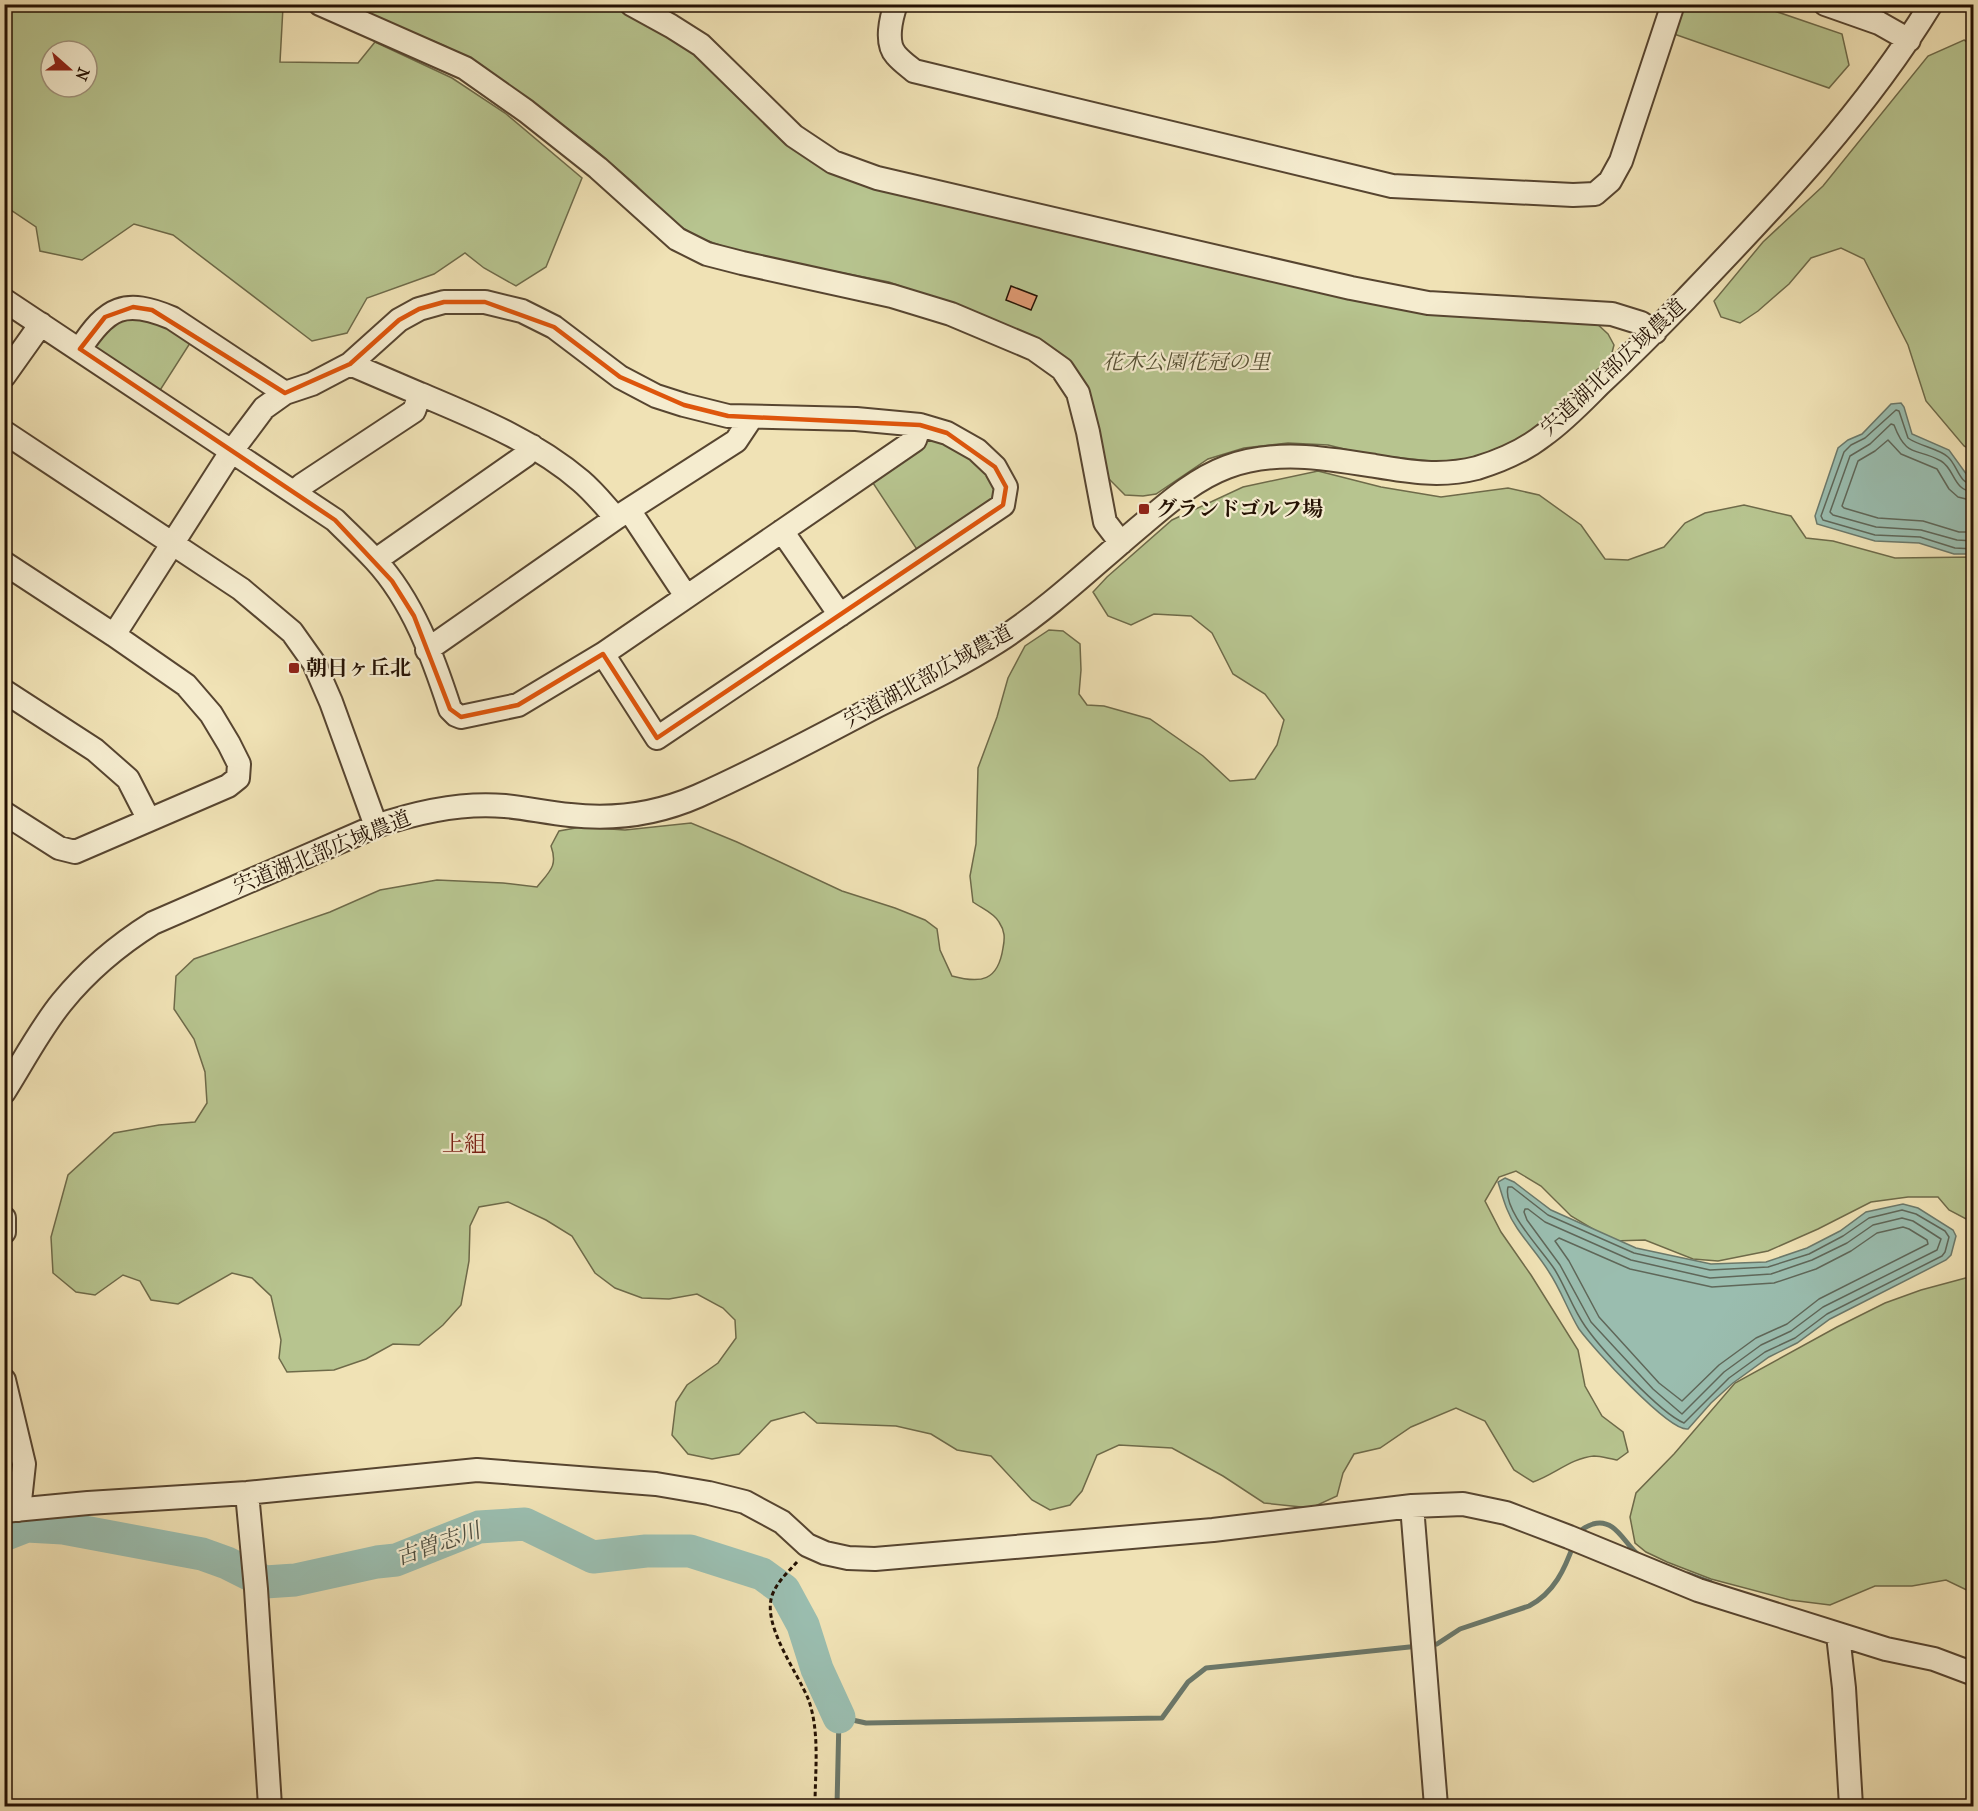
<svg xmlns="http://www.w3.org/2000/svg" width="1978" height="1811" font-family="'IM FELL French Canon','Noto Serif JP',serif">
  <rect width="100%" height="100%" fill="#f0e2b5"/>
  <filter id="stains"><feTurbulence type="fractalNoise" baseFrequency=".00333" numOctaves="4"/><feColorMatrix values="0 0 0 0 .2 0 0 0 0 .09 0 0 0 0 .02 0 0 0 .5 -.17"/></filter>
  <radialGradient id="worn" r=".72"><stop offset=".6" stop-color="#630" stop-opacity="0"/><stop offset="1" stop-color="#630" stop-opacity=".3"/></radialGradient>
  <path fill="#b7c48f" stroke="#6e6a49" stroke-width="1.5" fill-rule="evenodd" d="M 4,5 L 279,5 L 283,7 L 280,62 L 358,63 L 375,42 L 452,78 L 505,113 L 582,178 L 546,267 L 516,286 L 484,268 L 465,253 L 434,274 L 367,298 L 347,333 L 312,341 L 173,235 L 134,224 L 82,260 L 40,251 L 36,227 L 5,206 ZM 51,51 L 87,51 L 87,87 L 51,87 Z
    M 347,5 L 613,5 L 661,30 L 702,61 L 784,142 L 812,162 L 865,186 L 942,204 L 1595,322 L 1608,334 L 1614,345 L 1610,360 L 1539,425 L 1512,444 L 1474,458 L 1440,462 L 1365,454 L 1328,445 L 1288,443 L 1244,448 L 1208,459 L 1156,494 L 1143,496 L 1125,495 L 1108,478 L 1093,404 L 1081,379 L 983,317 L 889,282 L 742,253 L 697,237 L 667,218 L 636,185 L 592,147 L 529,100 L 473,62 L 445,46 Z
    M 1684,5 L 1757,5 L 1842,34 L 1849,65 L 1829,88 L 1674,34 Z
    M 1964,40 L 1974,46 L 1973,451 L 1964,446 L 1926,401 L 1908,345 L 1864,259 L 1841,248 L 1811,258 L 1789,284 L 1758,311 L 1740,323 L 1721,317 L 1714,301 L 1763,242 L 1823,186 L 1928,56 Z
    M 148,315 L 192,340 L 157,395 L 97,353 L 95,341 L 112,322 Z
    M 934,436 L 986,469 L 997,495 L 996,499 L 918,551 L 871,480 Z
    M 1318,471 L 1381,487 L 1441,497 L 1508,488 L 1539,495 L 1581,525 L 1605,559 L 1628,560 L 1664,547 L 1685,523 L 1705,513 L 1744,505 L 1791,516 L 1806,538 L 1833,541 L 1895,558 L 1973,557 L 1973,1219 L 1968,1220 L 1949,1210 L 1938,1197 L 1908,1197 L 1871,1202 L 1818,1229 L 1768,1251 L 1718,1261 L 1693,1259 L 1645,1240 L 1613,1241 L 1571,1216 L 1541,1186 L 1516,1171 L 1499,1177 L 1485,1201 L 1501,1232 L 1531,1275 L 1578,1350 L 1585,1386 L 1602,1416 L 1623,1432 L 1628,1452 L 1617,1460 C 1610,1459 1601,1456 1594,1456 C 1571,1458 1554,1475 1533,1482 L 1514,1470 L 1485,1421 L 1456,1408 L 1411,1427 L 1380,1448 L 1354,1454 L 1343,1473 L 1337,1496 L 1311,1508 L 1264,1503 L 1223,1476 L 1172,1448 L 1119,1445 L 1097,1455 L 1082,1491 L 1070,1505 L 1050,1510 L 1032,1500 L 991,1456 L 957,1450 L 931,1434 L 896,1426 L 817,1423 L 804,1412 L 771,1421 L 739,1454 L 712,1459 L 688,1454 L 672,1435 L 676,1402 L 687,1385 L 718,1363 L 736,1338 L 735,1320 L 723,1308 L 697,1294 L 669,1299 L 642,1298 L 615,1288 L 595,1273 L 572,1236 L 546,1220 L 508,1202 L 479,1207 L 470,1226 L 469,1261 L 461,1305 L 443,1325 L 419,1345 L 393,1344 L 366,1359 L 334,1370 L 287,1372 L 279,1358 L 281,1340 L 271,1296 L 252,1278 L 232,1273 L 178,1304 L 151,1300 L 140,1281 L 123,1275 L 95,1295 L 76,1292 L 53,1273 L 51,1237 L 68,1175 L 114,1133 L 159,1125 L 195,1122 L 207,1103 L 205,1072 L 194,1039 L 174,1009 L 176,976 L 194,959 L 330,912 L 380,890 L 437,880 L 503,883 L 537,887 C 550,871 558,866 551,846 L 559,831 L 581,827 L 625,830 L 691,823 L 737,842 L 842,891 L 895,908 L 925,920 L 937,929 L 940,950 L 952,976 C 981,984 998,981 1003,948 C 1005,938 1005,931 999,922 C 994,913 981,908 973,902 L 970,876 L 976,844 L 978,768 L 997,717 L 1008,678 L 1025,646 L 1049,630 L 1063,631 L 1080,644 L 1081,670 L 1079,694 L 1087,705 L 1104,706 L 1150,719 L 1203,756 L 1230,781 L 1255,779 L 1277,745 L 1284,720 L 1265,694 L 1233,674 L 1212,633 L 1191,616 L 1154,614 L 1131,625 L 1108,616 L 1093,592 L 1107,577 L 1172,520 L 1243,487 Z
    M 1973,1276 L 1973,1593 L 1946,1580 L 1912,1586 L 1875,1586 L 1830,1605 L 1790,1600 L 1711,1579 L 1667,1562 L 1646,1552 L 1635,1543 L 1630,1517 L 1636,1493 L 1674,1454 L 1735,1383 L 1837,1327 L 1885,1303 L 1921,1290 Z"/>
  <path fill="#9abdaf" stroke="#6b786a" stroke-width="1.5" d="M 1901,403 L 1904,407 L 1912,434 L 1949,450 L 1967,475 L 1973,480 L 1973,554 L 1954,554 L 1919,543 L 1875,541 L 1817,524 L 1815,516 L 1838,448 L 1848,440 L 1862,434 L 1891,404 Z
    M 1505,1178 L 1514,1182 L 1551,1210 L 1636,1248 L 1711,1264 L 1766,1262 L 1807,1248 L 1840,1231 L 1866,1212 L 1903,1204 L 1918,1208 L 1953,1230 L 1956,1236 L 1951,1255 L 1946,1260 L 1830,1319 L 1797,1343 L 1769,1357 L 1733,1383 L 1711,1403 L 1688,1429 C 1669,1432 1592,1347 1579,1329 C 1568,1311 1561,1290 1549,1272 C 1540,1257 1527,1243 1517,1228 C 1507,1214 1503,1198 1498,1182 Z"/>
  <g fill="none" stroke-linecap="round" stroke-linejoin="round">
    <path stroke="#5f6759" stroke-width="1.5" d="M 1974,485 C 1958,483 1958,466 1948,457 C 1940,449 1919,446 1908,438 L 1899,411 L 1896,410 L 1865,438 L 1851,445 L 1844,452 L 1821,516 L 1823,520 L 1875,535 L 1920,537 L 1955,548 L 1974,549
      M 1974,492 C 1953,491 1955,469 1941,461 C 1916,447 1907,459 1894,425 L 1891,424 L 1870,444 L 1850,456 L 1830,512 L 1833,515 L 1876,527 L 1921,530 L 1957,540 L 1974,541
      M 1974,501 L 1958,497 L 1949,489 L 1937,469 L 1901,454 L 1888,440 L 1875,451 L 1858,461 L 1842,506 L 1844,508 L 1878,518 L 1923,521 L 1959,532 L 1974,532
      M 1508,1187 L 1512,1187 L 1548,1215 L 1634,1253 L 1710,1270 L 1768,1267 L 1809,1254 L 1843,1236 L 1869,1218 L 1902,1210 L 1916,1214 L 1945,1231 L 1949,1237 L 1945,1252 L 1942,1256 L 1827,1314 L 1795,1338 L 1765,1352 L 1729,1378 L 1684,1423 C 1660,1413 1601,1349 1585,1326 C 1573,1309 1566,1288 1555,1270 C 1543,1251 1502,1210 1508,1187 Z
      M 1525,1209 L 1528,1209 L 1545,1222 L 1631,1260 L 1710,1278 L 1771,1274 L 1812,1260 L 1847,1243 L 1873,1225 L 1902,1218 L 1913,1221 L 1941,1239 L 1937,1250 L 1823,1307 L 1791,1331 L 1761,1345 L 1724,1372 L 1682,1414 L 1653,1389 L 1591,1322 L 1560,1265 L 1527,1220 L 1524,1212 Z
      M 1903,1227 L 1909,1229 L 1927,1240 L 1928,1244 L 1819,1299 L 1787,1324 L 1756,1338 L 1719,1365 L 1682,1401 L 1659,1383 L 1599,1317 L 1569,1261 L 1555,1241 L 1559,1238 L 1630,1269 L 1712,1287 L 1774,1283 L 1816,1269 L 1851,1251 L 1877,1233 Z"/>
    <path stroke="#6b786a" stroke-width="5" d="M 1577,1535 C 1581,1529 1587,1526 1593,1524 C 1616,1517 1625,1546 1640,1556
      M 1688,1574 L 1710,1582
      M 1428,1645 L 1437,1644 L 1460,1629 L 1529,1606 C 1554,1593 1565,1569 1574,1543
      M 837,1806 L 839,1717 L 866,1723 L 1162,1718 L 1188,1682 L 1206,1668 L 1419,1646"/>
    <path stroke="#9abdaf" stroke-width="33" d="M 4,1535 L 27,1526 L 63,1528 L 202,1554 L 227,1563 L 265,1582 L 295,1580 L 377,1562 L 396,1560 L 479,1527 L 525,1524 L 593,1557 L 646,1551 L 690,1551 L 762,1574 L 784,1590 L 803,1625 L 817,1669 L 839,1717"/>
  </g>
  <path fill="#e09a73" stroke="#241103" stroke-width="1.5" d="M 1011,286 L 1037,296 L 1031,310 L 1006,300 Z"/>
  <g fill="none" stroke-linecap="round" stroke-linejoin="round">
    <defs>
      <path id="minor" d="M 320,4 L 465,68 L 526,111 L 598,168 L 677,239 L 707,254 L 742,263 L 892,296 L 951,314 L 1034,349 L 1062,369 L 1078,393 L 1088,432 L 1105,522 L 1121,543
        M 631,4 L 671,26 L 701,45 L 794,136 L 833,162 L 877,178 L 1351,288 L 1428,303 L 1612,314 L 1641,323 L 1655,332
        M 896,4 C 891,18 885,43 896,55 C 901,61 908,66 914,71 L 1392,186 L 1573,195 L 1595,194 L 1610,181 L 1621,161 L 1673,4
        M 1825,4 L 1879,23 L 1909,40
        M 4,300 L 335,520 C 348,533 362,546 375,560 C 413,601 433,657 450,709 L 456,715 L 461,717 L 518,705 L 603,654 L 915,440 L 920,425
        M 80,349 C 107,307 125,298 172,318 L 285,393
        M 4,376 L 41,324
        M 420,394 C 477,418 534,441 581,481 C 594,492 605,506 616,518
        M 4,432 L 241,589 L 292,632 L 314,663 L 331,702 L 376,826
        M 294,492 L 302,485 L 414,411 L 420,394 L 350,364
        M 629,510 L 686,596
        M 782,531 L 840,615
        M 376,560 L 526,455 L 532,446
        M 4,563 L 114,635
        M 427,650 L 616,518 L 736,441 L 752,417
        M 4,691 L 95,750 L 128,779 L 149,820
        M 4,813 L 59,848 L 75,852 L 228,786 L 238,778 L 239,764 L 229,744 L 211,714 L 186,685 L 114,635 L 231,452 L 264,408 L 285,393 L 312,384 L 350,364 L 399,320 L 419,309 L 444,302 L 485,302 L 522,311 L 554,327 L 620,377 L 656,396 L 684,405 L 728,416 L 856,419 L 920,425 L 947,433 L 977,450 L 995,467 L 1006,487 L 1003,505 L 657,738 L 603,654
        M 4,1092 C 23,1062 40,1029 62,1002 C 88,970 118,945 153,923 L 376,826 C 417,812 461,802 505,806 C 527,808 548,813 570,815 C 614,820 657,814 698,796 C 757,770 816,738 873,708 C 915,687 958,667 997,642 C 1050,608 1095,564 1143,524 C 1169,502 1195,479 1227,467 C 1275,449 1326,458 1375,466 C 1410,472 1442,477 1477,468 C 1500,461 1525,450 1544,435 C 1564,421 1582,402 1599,385 C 1629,357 1658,328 1686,299 C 1774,207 1864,114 1931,4
        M 4,1218 L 4,1232
        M 4,1380 L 24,1464 L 19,1510
        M 247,1493 L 256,1589 L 270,1806
        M 1412,1506 L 1436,1806
        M 4,1511 L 88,1503 L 247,1493 L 477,1470 L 656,1484 L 709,1493 L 745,1502 L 782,1522 L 807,1545 L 825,1553 L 848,1558 L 875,1559 L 1213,1530 L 1412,1506 L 1463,1504 L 1506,1513 L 1569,1537 L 1698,1590 L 1886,1649 L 1934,1659 L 1974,1674
        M 1838,1635 L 1844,1688 L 1851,1806"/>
    </defs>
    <use href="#minor" stroke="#574530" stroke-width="26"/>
    <path stroke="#241103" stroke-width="3" stroke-dasharray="4.5 3" stroke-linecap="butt" d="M 797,1562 C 789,1571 779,1580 774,1591 C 758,1621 798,1672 809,1701 C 820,1734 815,1772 815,1806"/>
    <use href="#minor" stroke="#f5eccf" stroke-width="22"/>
  </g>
  <path fill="none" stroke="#de550c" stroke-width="4.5" stroke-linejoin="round" d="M 444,302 L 485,302 L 554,327 L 620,377 L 684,405 L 728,416 L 920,425 L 947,433 L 995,467 L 1006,487 L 1003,505 L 657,738 L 603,654 L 518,705 L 461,717 L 450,709 L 414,616 L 392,581 L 335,520 L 80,349 L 105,317 L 133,307 L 152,310 L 285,393 L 350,364 L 399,320 L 419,309 Z"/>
  <g fill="#8f2418" stroke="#f5eccf" stroke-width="2">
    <rect x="1138" y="503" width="12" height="12" rx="3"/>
    <rect x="288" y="662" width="12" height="12" rx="3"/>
  </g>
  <g text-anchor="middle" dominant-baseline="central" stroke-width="4.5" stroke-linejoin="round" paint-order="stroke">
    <g font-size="21" font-style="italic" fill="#575034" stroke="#f5eccf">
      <text x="1186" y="362">花木公園花冠の里</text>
    </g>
    <g font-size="21" fill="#241103" stroke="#f5eccf">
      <text transform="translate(1613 367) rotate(-43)">宍道湖北部広域農道</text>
      <text transform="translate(928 676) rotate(-29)">宍道湖北部広域農道</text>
      <text transform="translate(322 852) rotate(-22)">宍道湖北部広域農道</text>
    </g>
    <g font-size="21" font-weight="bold" fill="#241103" stroke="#f5eccf" text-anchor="start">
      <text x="1156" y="509">グランドゴルフ場</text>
      <text x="306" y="668">朝日ヶ丘北</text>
    </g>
    <g font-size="22" fill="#7a1f14" stroke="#f5eccf">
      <text x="464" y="1144">上組</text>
    </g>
    <g font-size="22" font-style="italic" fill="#4d4d3f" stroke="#f5eccf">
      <text transform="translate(438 1544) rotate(-19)">古曽志川</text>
    </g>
  </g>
  <rect width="1978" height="1811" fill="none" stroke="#f0e2b5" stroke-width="24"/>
  <rect x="6" y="6" width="1966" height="1799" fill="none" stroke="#241103" stroke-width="3"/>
  <rect x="12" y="12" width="1954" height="1787" fill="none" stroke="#241103" stroke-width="1.5"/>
  <g transform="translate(69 69) rotate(111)"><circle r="28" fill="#f5eccf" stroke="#a1947d" stroke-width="1.5"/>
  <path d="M0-4.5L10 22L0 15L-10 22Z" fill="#8f2418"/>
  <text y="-9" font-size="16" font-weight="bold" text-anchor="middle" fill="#241103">N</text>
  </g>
  <rect width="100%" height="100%" filter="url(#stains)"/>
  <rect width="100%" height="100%" fill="url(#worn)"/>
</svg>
